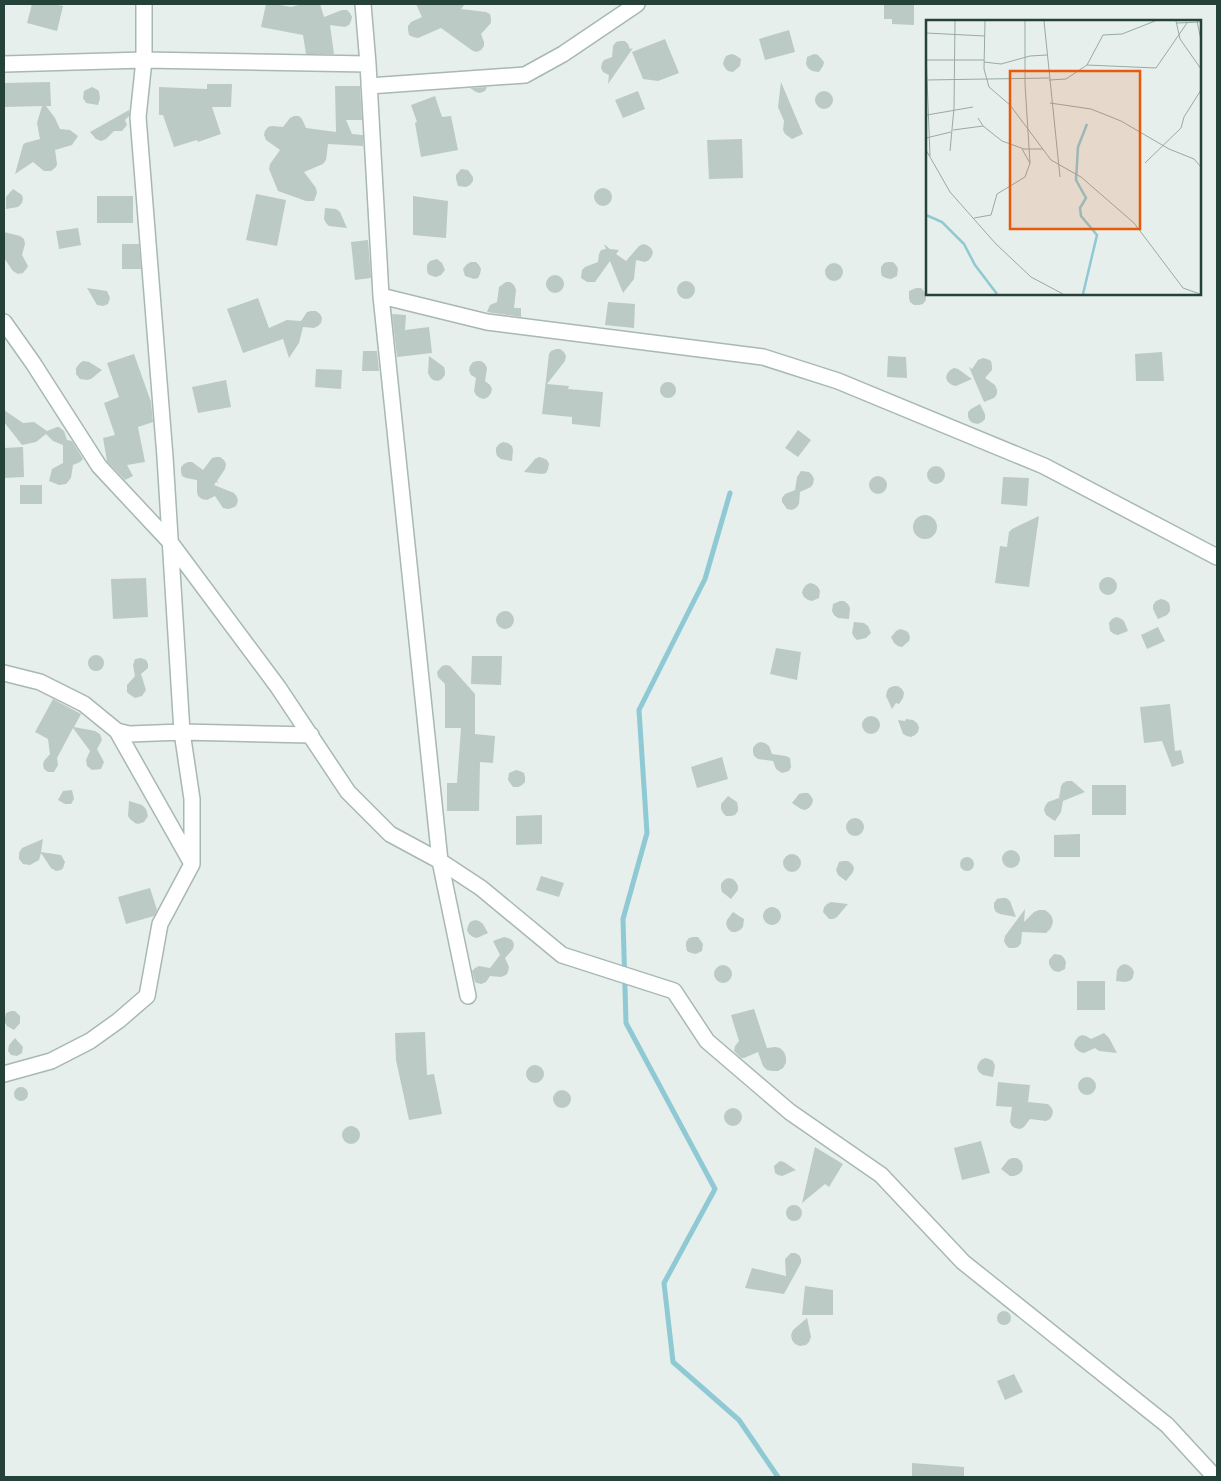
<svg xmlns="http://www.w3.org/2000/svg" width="1221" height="1481" font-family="Montserrat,sans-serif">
  <rect width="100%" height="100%" fill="#e6efeb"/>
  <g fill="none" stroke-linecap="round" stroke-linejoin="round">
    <path stroke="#8ec9d4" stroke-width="5" d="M 730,493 L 705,579 L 639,710 L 647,833 L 623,919 L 626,1023 L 715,1189 L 664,1283 L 673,1362 L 739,1420 L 778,1477"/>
  </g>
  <path fill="#bbcac4" d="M 32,4 L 53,4 L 63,6 L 57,31 L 27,23 Z
    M 266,4 L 274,4 L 291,7 L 302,4 L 320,4 L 324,17 L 342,10 L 347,10 L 350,13 L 352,17 L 351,21 L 349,25 L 345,27 L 330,25 L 334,54 L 306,54 L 303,35 L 261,27 Z
    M 416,4 L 465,4 L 461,9 L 486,12 L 490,14 L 491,19 L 491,23 L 481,34 L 484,42 L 484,46 L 481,50 L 477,52 L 473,51 L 441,28 L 418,38 L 413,37 L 409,35 L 408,30 L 408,26 L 411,22 L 422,17 Z
    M 884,4 L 914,4 L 914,25 L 892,24 L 892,19 L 884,19 Z
    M 789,30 L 795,52 L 765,60 L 759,39 Z
    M 665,39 L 679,73 L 658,81 L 643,79 L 632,52 Z
    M 620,41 L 625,41 L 628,44 L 630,49 L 633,48 L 608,84 L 609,75 L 603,72 L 601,68 L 602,63 L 604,60 L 612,57 L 613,46 L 616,42 Z
    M 731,54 L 735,55 L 741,59 L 740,66 L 733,72 L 728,71 L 725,68 L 723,64 L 724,60 L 726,56 Z
    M 814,54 L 818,55 L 824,62 L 823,66 L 819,72 L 812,71 L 808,68 L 806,64 L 807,57 Z
    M 50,82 L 51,106 L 46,106 L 55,118 L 60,129 L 70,130 L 78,136 L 72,145 L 55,150 L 57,164 L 56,167 L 51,171 L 44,171 L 33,162 L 15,174 L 23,145 L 25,143 L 40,139 L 37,123 L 42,106 L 4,107 L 4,83 Z
    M 781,82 L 803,134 L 792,139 L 785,134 L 783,130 L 784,121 L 778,107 Z
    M 207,84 L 232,84 L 231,107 L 212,107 L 221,134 L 198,142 L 197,140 L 174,147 L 163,115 L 159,115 L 159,87 L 207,89 Z
    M 335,86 L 360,86 L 362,120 L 346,120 L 352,134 L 363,135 L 363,146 L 328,144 L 326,160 L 323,164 L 304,172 L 316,188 L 317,193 L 314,201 L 306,201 L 278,191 L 269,169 L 270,164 L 280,150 L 266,140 L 264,135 L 265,131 L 268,127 L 272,126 L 283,127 L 290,118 L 294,116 L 299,116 L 302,119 L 306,128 L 336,132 Z
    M 92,87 L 98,90 L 99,92 L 100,98 L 98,105 L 86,103 L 83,98 L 84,91 Z
    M 487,87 L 485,91 L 480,93 L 476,92 L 470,88 Z
    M 638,91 L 645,109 L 623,118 L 615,100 Z
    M815 100a9 9 0 1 1 18 0a9 9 0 1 1-18 0Z
    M 435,96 L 442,117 L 451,116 L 458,150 L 421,157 L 415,123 L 417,122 L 411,105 Z
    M 129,110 L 129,116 L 125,120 L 127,125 L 122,131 L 114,131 L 106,139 L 101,141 L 96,139 L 90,132 Z
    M 742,139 L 743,178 L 709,179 L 707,140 Z
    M 461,169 L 468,170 L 473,177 L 473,181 L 470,185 L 466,187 L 458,186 L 456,179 L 456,175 Z
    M594 197a9 9 0 1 1 18 0a9 9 0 1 1-18 0Z
    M 13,189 L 22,195 L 23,199 L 22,203 L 18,207 L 6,209 L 6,197 Z
    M 256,194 L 286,200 L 277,246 L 246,240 Z
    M 97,196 L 133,196 L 133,223 L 97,223 Z
    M 413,196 L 448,201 L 446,238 L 413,235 Z
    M 325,208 L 336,209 L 340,212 L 347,228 L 329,226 L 326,223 L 324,219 Z
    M 78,228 L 81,245 L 59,249 L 56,231 Z
    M 4,232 L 20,236 L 24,239 L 25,244 L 22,255 L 28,266 L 27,268 L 23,273 L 18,274 L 13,271 L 4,258 Z
    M 368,240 L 371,278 L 355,280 L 351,242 Z
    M 122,244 L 139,244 L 141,269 L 122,269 Z
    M 604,244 L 610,249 L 619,250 L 616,254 L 626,261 L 639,246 L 643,244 L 647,245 L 651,248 L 653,252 L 652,256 L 649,260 L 645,262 L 636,260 L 634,279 L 623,293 L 610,261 L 595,282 L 587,282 L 581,278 L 582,270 L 585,267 L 598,262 L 599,254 L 601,250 L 606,249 Z
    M 437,259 L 442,263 L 445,270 L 441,275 L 436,277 L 432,276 L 428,274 L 427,270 L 427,265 L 430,261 Z
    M 471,262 L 476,262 L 479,265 L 481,269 L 480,274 L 478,278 L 474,279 L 465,276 L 463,269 L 467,264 Z
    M 888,262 L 893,262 L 896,265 L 898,269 L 897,276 L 891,279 L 886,278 L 882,276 L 881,272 L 881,267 L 884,263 Z
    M825 272a9 9 0 1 1 18 0a9 9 0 1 1-18 0Z
    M546 284a9 9 0 1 1 18 0a9 9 0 1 1-18 0Z
    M677 290a9 9 0 1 1 18 0a9 9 0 1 1-18 0Z
    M 506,282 L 510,282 L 514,285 L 516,290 L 514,308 L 521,308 L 521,317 L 487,312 L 490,305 L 497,302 L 499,287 Z
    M 87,288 L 107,291 L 110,298 L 108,304 L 103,306 L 97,305 Z
    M 916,288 L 921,288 L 924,291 L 926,295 L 926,300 L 923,304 L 919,305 L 914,305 L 910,302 L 909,298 L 909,291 Z
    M 258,298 L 269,328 L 287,320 L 301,321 L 307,312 L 311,311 L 316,311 L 320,314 L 322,318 L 321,323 L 318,326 L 314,328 L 303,327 L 299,343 L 289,358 L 283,339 L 243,353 L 227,309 Z
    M 608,302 L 635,304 L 634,328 L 605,325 Z
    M 392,314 L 406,315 L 405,330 L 429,327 L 432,353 L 397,357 Z
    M 556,349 L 560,349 L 564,352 L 566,356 L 565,361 L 547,384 L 569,386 L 568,389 L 603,392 L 600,427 L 572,424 L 572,417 L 542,414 L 549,354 L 551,351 Z
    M 363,351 L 377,351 L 379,371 L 362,371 Z
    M 1162,352 L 1164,381 L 1136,381 L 1135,354 Z
    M 134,354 L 151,402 L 153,422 L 138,427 L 145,462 L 127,465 L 133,476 L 125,480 L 107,461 L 103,438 L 115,435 L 104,403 L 119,397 L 107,363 Z
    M 429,356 L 444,367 L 445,371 L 445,375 L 442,379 L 438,381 L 433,380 L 430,377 L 428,373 Z
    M 888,356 L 906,357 L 907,378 L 887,377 Z
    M 983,358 L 987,359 L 991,361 L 992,366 L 992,370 L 985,378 L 995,385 L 997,390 L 997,394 L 994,398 L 984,402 L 969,367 L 972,369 L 978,360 Z
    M 83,361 L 89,362 L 102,370 L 91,379 L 87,380 L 80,379 L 76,374 L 76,368 L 80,363 Z
    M 477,361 L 481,361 L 485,364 L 487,368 L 485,381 L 490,385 L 492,389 L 491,393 L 488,397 L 484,399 L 480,398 L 476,395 L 474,391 L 476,378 L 471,375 L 469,370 L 470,366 L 473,362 Z
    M 954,368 L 958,369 L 972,379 L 956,386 L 952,385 L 948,382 L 946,378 L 947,374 L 950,370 Z
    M 316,369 L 342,370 L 341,389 L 315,387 Z
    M 226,380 L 231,407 L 198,413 L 192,387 Z
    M660 390a8 8 0 1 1 16 0a8 8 0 1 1-16 0Z
    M 980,404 L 985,414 L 985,419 L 982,422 L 978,424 L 973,423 L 970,421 L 968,417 L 968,412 L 971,409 Z
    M 4,410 L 23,423 L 34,422 L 47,431 L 57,427 L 59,427 L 64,431 L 67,440 L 72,441 L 83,459 L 80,462 L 73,465 L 71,478 L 66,484 L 59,485 L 49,481 L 52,469 L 63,463 L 63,445 L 53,441 L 46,434 L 36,442 L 22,445 L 4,422 Z
    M 798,430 L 811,440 L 798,457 L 785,448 Z
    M 503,442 L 508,443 L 512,446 L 513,450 L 512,461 L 501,459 L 497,456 L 496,452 L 496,448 L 499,444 Z
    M 23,447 L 24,477 L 4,478 L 4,448 Z
    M 216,457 L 220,457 L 224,460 L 226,464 L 225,469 L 217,481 L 219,483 L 216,482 L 214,485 L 234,493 L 237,497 L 238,501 L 236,506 L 232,508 L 228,509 L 223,508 L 215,496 L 207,500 L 202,499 L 198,496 L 197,492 L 197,480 L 186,478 L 182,476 L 181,472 L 181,467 L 184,464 L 188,462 L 192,462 L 203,470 L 212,458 Z
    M 539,457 L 543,458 L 547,460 L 549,464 L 548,469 L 546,473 L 542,474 L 524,472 L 535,459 Z
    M927 475a9 9 0 1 1 18 0a9 9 0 1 1-18 0Z
    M 801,471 L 809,472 L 812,475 L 814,479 L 813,484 L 811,487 L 800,492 L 799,504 L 796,508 L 792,510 L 787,509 L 782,502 L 782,498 L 785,494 L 795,490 L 797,477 Z
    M869 485a9 9 0 1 1 18 0a9 9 0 1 1-18 0Z
    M 1003,477 L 1029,478 L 1027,506 L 1001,504 Z
    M 20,485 L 42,485 L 42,504 L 20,504 Z
    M913 527a12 12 0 1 1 24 0a12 12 0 1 1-24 0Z
    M 1039,516 L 1029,587 L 995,583 L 1000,546 L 1007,547 L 1009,532 L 1012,529 Z
    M1099 586a9 9 0 1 1 18 0a9 9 0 1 1-18 0Z
    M 146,578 L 148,617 L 113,619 L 111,579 Z
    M 810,583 L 814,584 L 818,587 L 820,591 L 819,598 L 812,601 L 808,600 L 804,597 L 802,593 L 803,589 L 806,585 Z
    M 1161,599 L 1165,600 L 1169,603 L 1170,607 L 1170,611 L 1167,615 L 1158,619 L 1153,609 L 1153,605 L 1156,601 Z
    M 840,601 L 844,601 L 848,604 L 850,608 L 849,619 L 838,618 L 834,615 L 832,611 L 833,604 Z
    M496 620a9 9 0 1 1 18 0a9 9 0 1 1-18 0Z
    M 1116,617 L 1120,618 L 1124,621 L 1128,631 L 1118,635 L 1114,634 L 1110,631 L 1109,623 L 1112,619 Z
    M 854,622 L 864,623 L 868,626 L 871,633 L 866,638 L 857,640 L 854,637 L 852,633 Z
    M 1158,627 L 1165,641 L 1147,649 L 1141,635 Z
    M 900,629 L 904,630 L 908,632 L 910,637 L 909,641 L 902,647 L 898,646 L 894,643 L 891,637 L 896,631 Z
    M 776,648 L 801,652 L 797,680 L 770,674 Z
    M88 663a8 8 0 1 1 16 0a8 8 0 1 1-16 0Z
    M 472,656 L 502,656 L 501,685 L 471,684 Z
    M 141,658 L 146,660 L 148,664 L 148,668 L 141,674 L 146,690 L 142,696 L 135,698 L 129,694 L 127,692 L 127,685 L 135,676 L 133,665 L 135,659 Z
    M 446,665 L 450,666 L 475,694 L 475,734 L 495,736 L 493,763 L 480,762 L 479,811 L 447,811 L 447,783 L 457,783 L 461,728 L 445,728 L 445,684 L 438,677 L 437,672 L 442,666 Z
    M 894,686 L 898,686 L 902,689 L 904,693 L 903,698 L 899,704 L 896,703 L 892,709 L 886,696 L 887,691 L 889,688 Z
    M 53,699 L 81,714 L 74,727 L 95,731 L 100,734 L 102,740 L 97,749 L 104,762 L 101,769 L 92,770 L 87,766 L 86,760 L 90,751 L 73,728 L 57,758 L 58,765 L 54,772 L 48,772 L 44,769 L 43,764 L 44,761 L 50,754 L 48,739 L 35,732 Z
    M 1170,704 L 1175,751 L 1181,750 L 1184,763 L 1172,767 L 1162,741 L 1144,743 L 1140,707 Z
    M862 725a9 9 0 1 1 18 0a9 9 0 1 1-18 0Z
    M 906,719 L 913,720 L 917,723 L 919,727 L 918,732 L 915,735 L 911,737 L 907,736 L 903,734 L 898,720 L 905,721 Z
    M 760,742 L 765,743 L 769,746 L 772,754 L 786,756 L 790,758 L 791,767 L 789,771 L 782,773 L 776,769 L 773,761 L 758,759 L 754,756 L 753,752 L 753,748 L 756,744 Z
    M 722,757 L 728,779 L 697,788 L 691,767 Z
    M 516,770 L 520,771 L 524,773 L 525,777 L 525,782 L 522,785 L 518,787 L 513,787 L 508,780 L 509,773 Z
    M 1067,781 L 1072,781 L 1085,792 L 1063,801 L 1061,812 L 1055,821 L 1046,815 L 1044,810 L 1045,806 L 1048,802 L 1059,798 L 1061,786 L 1063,783 Z
    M 1092,785 L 1126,785 L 1126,815 L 1092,815 Z
    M 72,790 L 74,799 L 71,804 L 65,804 L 58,800 L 63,791 Z
    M 803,793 L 808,793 L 811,796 L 813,800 L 812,804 L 809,808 L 805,810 L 801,809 L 792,803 L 799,794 Z
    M 728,796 L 737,802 L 738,807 L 738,811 L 735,815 L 731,816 L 726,816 L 723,813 L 721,809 L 721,804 Z
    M 129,801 L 142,805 L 146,809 L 148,816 L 144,822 L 138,824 L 135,823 L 130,819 L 128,816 Z
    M 542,815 L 542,844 L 516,845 L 516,816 Z
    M846 827a9 9 0 1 1 18 0a9 9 0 1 1-18 0Z
    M 1080,834 L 1080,857 L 1054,857 L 1054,835 Z
    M 43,839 L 41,852 L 61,855 L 65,862 L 63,868 L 61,870 L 56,871 L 51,868 L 41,853 L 39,860 L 30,865 L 23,864 L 19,859 L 19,853 L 22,848 Z
    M1002 859a9 9 0 1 1 18 0a9 9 0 1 1-18 0Z
    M783 863a9 9 0 1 1 18 0a9 9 0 1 1-18 0Z
    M960 864a7 7 0 1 1 14 0a7 7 0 1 1-14 0Z
    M 843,861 L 848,861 L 852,864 L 854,868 L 853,872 L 846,881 L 838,875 L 836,870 L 839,862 Z
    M 541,876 L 564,883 L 559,897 L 536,890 Z
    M 728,878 L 733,879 L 736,882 L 738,886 L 738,890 L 731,899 L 722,892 L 721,888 L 721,884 L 724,880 Z
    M 150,888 L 157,910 L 154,916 L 126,924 L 118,897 Z
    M 1002,898 L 1006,898 L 1010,901 L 1016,917 L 1000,914 L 996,912 L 994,908 L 994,903 L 997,899 Z
    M 831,902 L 848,904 L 837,917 L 833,919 L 829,919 L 823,912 L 824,907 L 827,904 Z
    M763 916a9 9 0 1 1 18 0a9 9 0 1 1-18 0Z
    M 1025,909 L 1024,922 L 1034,912 L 1039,910 L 1045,910 L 1049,913 L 1052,917 L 1053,922 L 1051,928 L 1046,933 L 1022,932 L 1021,943 L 1018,947 L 1014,948 L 1009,948 L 1006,945 L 1004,941 L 1005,936 Z
    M 733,912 L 744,919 L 743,927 L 740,930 L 736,932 L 732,932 L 728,929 L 726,924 L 727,920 Z
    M 475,920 L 479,921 L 483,924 L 488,933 L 477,938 L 473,937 L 469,934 L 467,930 L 468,926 L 470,922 Z
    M 504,937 L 508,938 L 512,940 L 514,944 L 513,949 L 505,958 L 509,967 L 508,972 L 506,975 L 501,977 L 490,976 L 486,982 L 481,984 L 477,983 L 475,982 L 472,971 L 475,968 L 479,966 L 490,968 L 500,955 L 493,941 Z
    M 693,937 L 698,937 L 703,944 L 702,951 L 696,954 L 691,953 L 687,951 L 686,946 L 686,942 L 689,938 Z
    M 1054,954 L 1061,955 L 1064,958 L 1066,962 L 1065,969 L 1059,972 L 1054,971 L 1051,968 L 1049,964 L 1049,960 Z
    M 1124,964 L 1128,965 L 1132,968 L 1134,972 L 1133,977 L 1131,980 L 1126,982 L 1116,981 L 1117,970 L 1120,966 Z
    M714 974a9 9 0 1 1 18 0a9 9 0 1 1-18 0Z
    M 1077,981 L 1105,981 L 1105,1010 L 1077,1010 Z
    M 754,1009 L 767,1048 L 775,1047 L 780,1048 L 784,1052 L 786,1057 L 786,1063 L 783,1068 L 778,1071 L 773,1071 L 767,1070 L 763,1066 L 758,1052 L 744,1058 L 741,1058 L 734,1051 L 735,1046 L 739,1041 L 731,1015 Z
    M 11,1011 L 15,1011 L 20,1016 L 20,1023 L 14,1030 L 7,1026 L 4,1021 L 6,1013 Z
    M 425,1032 L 427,1075 L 434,1074 L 442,1114 L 409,1120 L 396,1060 L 395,1033 Z
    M 1104,1033 L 1109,1038 L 1117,1053 L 1099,1051 L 1095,1048 L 1084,1053 L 1080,1052 L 1076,1049 L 1074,1045 L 1075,1041 L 1078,1037 L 1082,1035 L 1086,1036 L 1091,1039 Z
    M 15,1038 L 23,1047 L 22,1053 L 17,1056 L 11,1055 L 8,1051 L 9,1045 Z
    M 985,1058 L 989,1059 L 993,1061 L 995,1066 L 993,1077 L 983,1075 L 979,1072 L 977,1068 L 978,1064 L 981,1060 Z
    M526 1074a9 9 0 1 1 18 0a9 9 0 1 1-18 0Z
    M1078 1086a9 9 0 1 1 18 0a9 9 0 1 1-18 0Z
    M 998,1082 L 1030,1085 L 1028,1102 L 1048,1104 L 1051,1107 L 1053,1111 L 1052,1116 L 1050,1119 L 1046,1121 L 1030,1119 L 1024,1127 L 1020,1129 L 1015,1128 L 1012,1126 L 1010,1122 L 1012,1107 L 996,1106 Z
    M14 1094a7 7 0 1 1 14 0a7 7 0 1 1-14 0Z
    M553 1099a9 9 0 1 1 18 0a9 9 0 1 1-18 0Z
    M724 1117a9 9 0 1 1 18 0a9 9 0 1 1-18 0Z
    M342 1135a9 9 0 1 1 18 0a9 9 0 1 1-18 0Z
    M 981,1141 L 990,1173 L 962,1180 L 954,1148 Z
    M 815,1147 L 843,1164 L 829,1187 L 825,1184 L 802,1203 Z
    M 1012,1158 L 1017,1158 L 1021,1161 L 1023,1166 L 1022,1171 L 1019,1174 L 1014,1176 L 1010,1176 L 1001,1169 L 1008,1160 Z
    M 780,1161 L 784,1162 L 796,1170 L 782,1176 L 778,1175 L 775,1173 L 774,1166 Z
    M786 1213a8 8 0 1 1 16 0a8 8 0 1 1-16 0Z
    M 791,1253 L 795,1253 L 799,1255 L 801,1259 L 801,1263 L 784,1294 L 745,1288 L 752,1268 L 786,1276 L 785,1259 Z
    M 805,1286 L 833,1290 L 833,1315 L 802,1315 Z
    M997 1318a7 7 0 1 1 14 0a7 7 0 1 1-14 0Z
    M 807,1318 L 811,1337 L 809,1342 L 806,1345 L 800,1346 L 795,1344 L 792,1340 L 791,1335 L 793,1330 Z
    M 1014,1374 L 1023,1392 L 1005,1400 L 997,1381 Z
    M 912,1463 L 964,1467 L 964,1477 L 912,1477 Z"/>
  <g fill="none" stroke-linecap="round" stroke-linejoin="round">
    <defs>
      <path id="minor" d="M 363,4 L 368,64 L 381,296 L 440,861 L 468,996
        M 4,64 L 144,60 L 368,64
        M 369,86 L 525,75 L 563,54 L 637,4
        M 381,296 L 487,322 L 763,357 L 838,381 L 1044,466 L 1217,557
        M 4,322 L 33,363 L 99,466 L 170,542 L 278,687 L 348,792 L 390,834 L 440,861 L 481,888 L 562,955 L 674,991 L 707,1041 L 790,1112 L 881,1175 L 963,1262 L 1167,1425 L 1215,1477
        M 4,673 L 40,682 L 84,704 L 117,731 L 129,734 L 182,732 L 311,735
        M 117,731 L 191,862
        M 4,1074 L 51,1061 L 90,1041 L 118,1021 L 147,996 L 160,924 L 192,864 L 192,799 L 182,732 L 165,457 L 138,117 L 144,60 L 144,4"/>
    </defs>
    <use href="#minor" stroke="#a8b8b2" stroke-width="18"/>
    <use href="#minor" stroke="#fff" stroke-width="15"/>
  </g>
  <g transform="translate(926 20)">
    <rect width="275" height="275" fill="#e6efeb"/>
    <path fill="none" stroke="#8ec9d4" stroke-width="2.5" d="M 0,195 L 16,202 L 38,224 L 49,245 L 71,274M 157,274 L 171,215 L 155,196 L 154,188 L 160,178 L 150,160 L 152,127 L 161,104"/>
    <path fill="none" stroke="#98aaa4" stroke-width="1" d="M 59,1 L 58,49 L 63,67 L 84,85 L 125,140 L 155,157 L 208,203 L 257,268 L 274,274M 118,1 L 134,157M 250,1 L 254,19 L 275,49M 271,1 L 275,20M 251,3 L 275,2M 0,13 L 59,16M 0,33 L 4,136M 0,40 L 58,40M 58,42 L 75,44 L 104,36 L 121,35M 161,45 L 230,48 L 261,3M 0,60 L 123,58M 123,60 L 140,59 L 161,45 L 177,15 L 196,14 L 229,1M 124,83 L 165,89 L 195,101 L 243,129 L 268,139 L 275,147M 1,95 L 47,87M 57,106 L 76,121 L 98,129 L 117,129M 27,110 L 57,106 L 52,98M 0,118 L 25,112M 96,129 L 104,143M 0,130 L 24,172 L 70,224 L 105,257 L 137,274M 24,131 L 28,88 L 29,1M 219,143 L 255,108 L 258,97 L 275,70M 48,198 L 65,195 L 71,174 L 99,157 L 104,143 L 99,64 L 99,1"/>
    <path fill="#e8590c" fill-opacity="0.15" stroke="#e8590c" stroke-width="2.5" d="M 84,51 L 214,51 L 214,209 L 84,209 Z"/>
    <rect width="275" height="275" fill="none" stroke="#24423a" stroke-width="2.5"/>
  </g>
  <rect width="1221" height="1481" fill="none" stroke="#24423a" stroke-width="10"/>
</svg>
